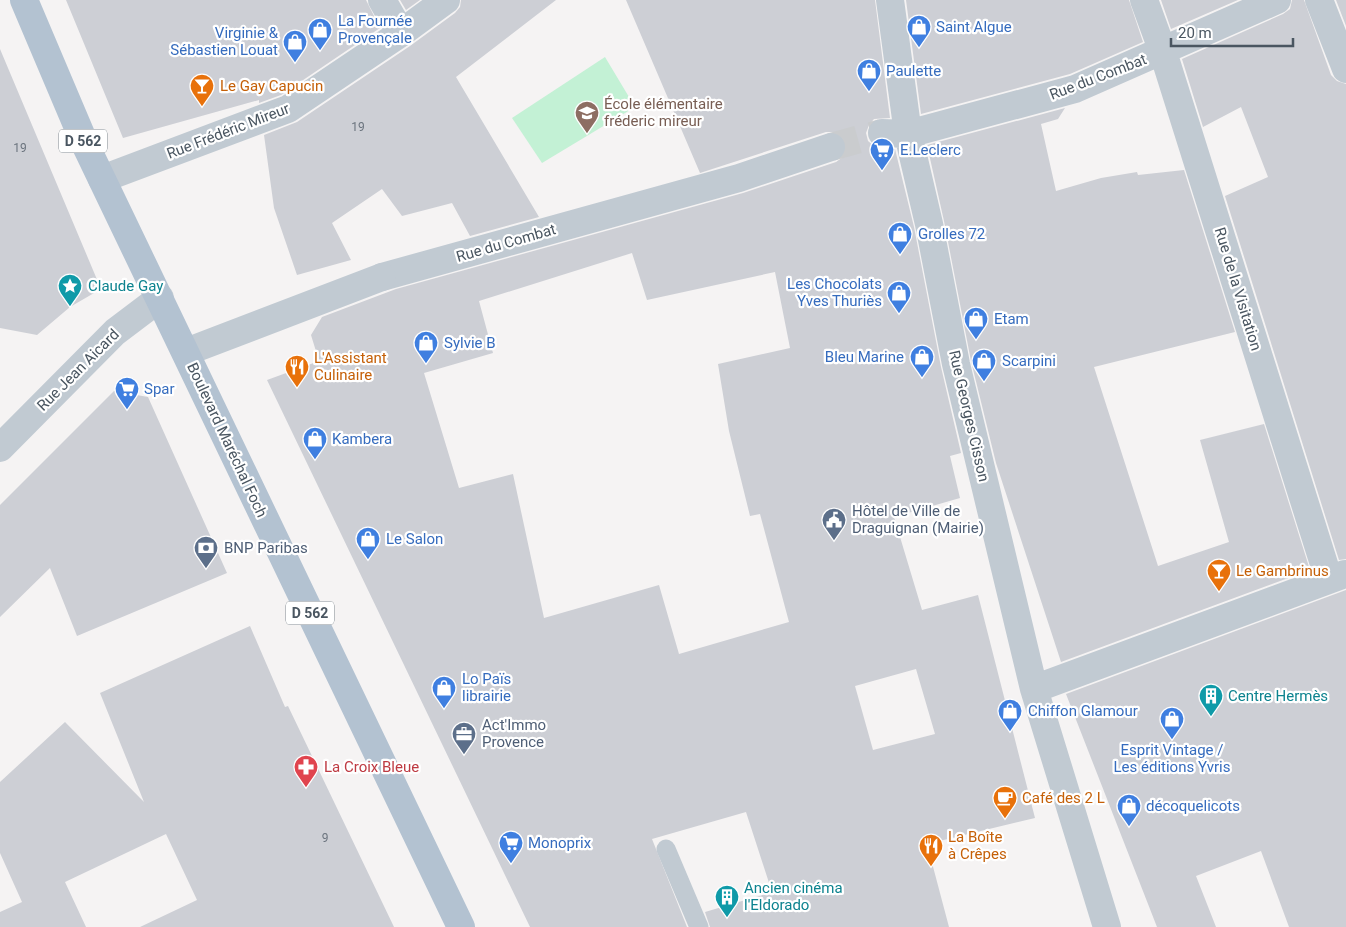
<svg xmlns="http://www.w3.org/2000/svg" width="1346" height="927" font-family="Roboto,sans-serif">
  <rect width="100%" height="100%" fill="#f5f3f3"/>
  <path fill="#c3f1d5" d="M 605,57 L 635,107 L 542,163 L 512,118 Z"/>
  <path fill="#cdcfd5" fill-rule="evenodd" d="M 66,0 L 366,0 L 380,28 L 281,95 L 259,103 L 259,100 L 123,138 Z
    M 400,0 L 420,0 L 406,10 Z
    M 461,0 L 556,0 L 456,77 L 539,217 L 470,236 L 452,203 L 402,216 L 382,189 L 332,223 L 351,260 L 297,275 L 274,208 L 264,135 L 297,122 L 410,46 L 455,13 L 460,7 Z
    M 626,0 L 875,0 L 890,118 L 874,119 L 869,125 L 866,133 L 868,141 L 874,146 L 895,149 L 914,227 L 941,367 L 961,453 L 950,456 L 960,498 L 894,517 L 922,610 L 978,595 L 1035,818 L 927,844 L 949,927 L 710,927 L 705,912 L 772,892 L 746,812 L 652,839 L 687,927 L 530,927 L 267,380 L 319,361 L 311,335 L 322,317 L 396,289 L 743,193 L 836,162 L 843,157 L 846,151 L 846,142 L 842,136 L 835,132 L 826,132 L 700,173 ZM 632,253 L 647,300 L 775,272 L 790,348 L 718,364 L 729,431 L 750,516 L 760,514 L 789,622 L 679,654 L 659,585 L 544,618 L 513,474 L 459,488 L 424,373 L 493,353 L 479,301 ZM 916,669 L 935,734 L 873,750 L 855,686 Z
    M 906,0 L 1129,0 L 1143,42 L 1070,74 L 921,114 Z
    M 1161,0 L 1238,0 L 1171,29 Z
    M 1292,0 L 1304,0 L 1331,75 L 1337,81 L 1346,84 L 1346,559 L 1339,560 L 1225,196 L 1268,177 L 1241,107 L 1203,127 L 1182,59 L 1283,14 L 1290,9 Z
    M 1336,0 L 1346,0 L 1346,26 Z
    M 0,49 L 101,289 L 70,307 L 37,335 L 0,328 Z
    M 1065,108 L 1058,119 L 1041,124 L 1056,191 L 1101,178 L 1137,172 L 1138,175 L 1184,170 L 1235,332 L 1094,367 L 1158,566 L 1229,542 L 1200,440 L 1264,424 L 1310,570 L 1061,662 L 996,463 L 971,361 L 944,221 L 927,145 Z
    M 114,391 L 148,397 L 227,573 L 77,636 L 50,568 L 0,617 L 0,505 Z
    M 1346,590 L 1346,927 L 1289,927 L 1261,851 L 1196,876 L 1216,927 L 1157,927 L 1066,694 Z
    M 250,626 L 285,707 L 288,706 L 394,927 L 140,927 L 197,900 L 166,834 L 65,882 L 86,927 L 0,927 L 0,912 L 22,902 L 0,853 L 0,782 L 65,722 L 144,802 L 100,693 Z"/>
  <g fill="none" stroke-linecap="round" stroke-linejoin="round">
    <path stroke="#caccce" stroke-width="28" stroke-dasharray="28 14" stroke-linecap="butt" d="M 831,147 L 882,133"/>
    <path stroke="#c1cad2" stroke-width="19" d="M 666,849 L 699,927"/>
    <path stroke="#c1cad2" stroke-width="28" d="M 890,0 L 908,134 L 929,224 L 956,364 L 1034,689 L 1107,927
      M 1144,0 L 1163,52 L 1329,580
      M 1319,0 L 1346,69
      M 401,33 L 446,0
      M 882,133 L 908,134 L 1075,89 L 1277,0
      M 382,277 L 739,178 L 831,147
      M 1034,689 L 1345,574"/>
    <path stroke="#c1cad2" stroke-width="28" d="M 102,179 L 288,109 L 401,33 L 382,0
      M 186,352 L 382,277"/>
    <path stroke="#c1cad2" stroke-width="28" d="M 0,448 L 115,332 L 160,298"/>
    <path stroke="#b3c2d1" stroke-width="28" d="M 24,0 L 85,144 L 461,927"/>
  </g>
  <defs>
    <symbol id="shop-pin" viewBox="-11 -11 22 30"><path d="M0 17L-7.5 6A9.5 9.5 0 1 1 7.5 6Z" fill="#3f7fe0" stroke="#fff"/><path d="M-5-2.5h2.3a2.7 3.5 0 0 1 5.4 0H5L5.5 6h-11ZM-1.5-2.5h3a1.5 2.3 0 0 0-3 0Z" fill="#fff"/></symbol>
    <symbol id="bar-pin" viewBox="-11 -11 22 30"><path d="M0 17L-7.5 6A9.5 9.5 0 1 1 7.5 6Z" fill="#e8710a" stroke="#fff"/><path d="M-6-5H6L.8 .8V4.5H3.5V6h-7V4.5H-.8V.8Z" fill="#fff"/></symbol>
    <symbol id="school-pin" viewBox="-11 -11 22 30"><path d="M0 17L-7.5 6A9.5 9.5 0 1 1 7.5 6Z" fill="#8d6e63" stroke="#fff"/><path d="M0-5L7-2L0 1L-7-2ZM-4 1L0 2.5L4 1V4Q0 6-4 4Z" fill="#fff"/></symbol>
    <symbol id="supermarket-pin" viewBox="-11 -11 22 30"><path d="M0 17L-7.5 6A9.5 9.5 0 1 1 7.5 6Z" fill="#3f7fe0" stroke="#fff"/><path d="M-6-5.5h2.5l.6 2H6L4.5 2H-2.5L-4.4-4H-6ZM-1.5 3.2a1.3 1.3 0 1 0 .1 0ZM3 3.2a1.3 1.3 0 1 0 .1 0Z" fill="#fff"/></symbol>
    <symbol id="sight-pin" viewBox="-11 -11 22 30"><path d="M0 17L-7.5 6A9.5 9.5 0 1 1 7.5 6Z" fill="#0f9aa8" stroke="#fff"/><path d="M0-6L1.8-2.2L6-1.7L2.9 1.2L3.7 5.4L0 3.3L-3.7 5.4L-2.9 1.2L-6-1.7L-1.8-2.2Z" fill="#fff"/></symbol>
    <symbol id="restaurant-pin" viewBox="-11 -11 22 30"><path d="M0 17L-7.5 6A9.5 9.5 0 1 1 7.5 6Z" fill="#e8710a" stroke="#fff"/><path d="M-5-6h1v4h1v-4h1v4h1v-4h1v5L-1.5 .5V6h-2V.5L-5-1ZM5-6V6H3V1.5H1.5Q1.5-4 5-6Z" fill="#fff"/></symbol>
    <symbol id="civic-pin" viewBox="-11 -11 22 30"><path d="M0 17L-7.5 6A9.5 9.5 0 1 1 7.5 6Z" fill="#5c6f8a" stroke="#fff"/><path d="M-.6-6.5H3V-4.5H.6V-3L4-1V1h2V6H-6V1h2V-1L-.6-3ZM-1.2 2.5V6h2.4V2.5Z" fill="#fff"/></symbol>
    <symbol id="bank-pin" viewBox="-11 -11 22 30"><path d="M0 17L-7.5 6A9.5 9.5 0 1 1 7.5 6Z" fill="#5c6f8a" stroke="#fff"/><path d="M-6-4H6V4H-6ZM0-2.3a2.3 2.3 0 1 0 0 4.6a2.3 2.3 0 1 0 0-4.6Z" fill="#fff"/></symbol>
    <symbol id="building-pin" viewBox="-11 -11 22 30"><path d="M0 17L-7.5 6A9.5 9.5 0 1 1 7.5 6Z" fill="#0f9aa8" stroke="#fff"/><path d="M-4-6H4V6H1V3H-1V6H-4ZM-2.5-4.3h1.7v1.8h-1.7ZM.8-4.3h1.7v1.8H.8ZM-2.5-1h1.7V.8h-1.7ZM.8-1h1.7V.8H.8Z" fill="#fff"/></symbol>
    <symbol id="office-pin" viewBox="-11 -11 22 30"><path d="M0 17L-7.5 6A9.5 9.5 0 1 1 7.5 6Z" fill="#5c6f8a" stroke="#fff"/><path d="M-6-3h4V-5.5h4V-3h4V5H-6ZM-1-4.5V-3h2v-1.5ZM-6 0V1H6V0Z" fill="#fff"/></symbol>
    <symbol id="pharmacy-pin" viewBox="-11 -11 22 30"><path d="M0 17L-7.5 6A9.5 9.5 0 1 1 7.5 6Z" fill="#e0444e" stroke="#fff"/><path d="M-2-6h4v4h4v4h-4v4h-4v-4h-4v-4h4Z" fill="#fff"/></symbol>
    <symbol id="cafe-pin" viewBox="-11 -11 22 30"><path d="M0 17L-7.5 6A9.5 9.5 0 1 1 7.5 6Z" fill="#e8710a" stroke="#fff"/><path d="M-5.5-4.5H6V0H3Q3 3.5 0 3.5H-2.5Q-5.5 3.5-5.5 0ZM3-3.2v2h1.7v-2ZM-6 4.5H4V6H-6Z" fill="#fff"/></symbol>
  </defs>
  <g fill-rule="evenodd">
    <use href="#shop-pin" x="905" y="13" width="28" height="38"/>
    <use href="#shop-pin" x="306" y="16" width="28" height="38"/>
    <use href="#shop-pin" x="281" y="28" width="28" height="38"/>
    <use href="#shop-pin" x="855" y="57" width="28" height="38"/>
    <use href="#bar-pin" x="188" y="72" width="28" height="38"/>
    <use href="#school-pin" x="573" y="99" width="28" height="38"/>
    <use href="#supermarket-pin" x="868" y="136" width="28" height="38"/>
    <use href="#shop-pin" x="886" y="220" width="28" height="38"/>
    <use href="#sight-pin" x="56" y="272" width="28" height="38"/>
    <use href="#shop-pin" x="885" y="279" width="28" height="38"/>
    <use href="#shop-pin" x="962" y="305" width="28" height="38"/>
    <use href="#shop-pin" x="412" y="329" width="28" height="38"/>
    <use href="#shop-pin" x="908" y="343" width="28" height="38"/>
    <use href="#shop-pin" x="970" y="347" width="28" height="38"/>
    <use href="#restaurant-pin" x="283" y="353" width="28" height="38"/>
    <use href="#supermarket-pin" x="113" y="375" width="28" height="38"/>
    <use href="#shop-pin" x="301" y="425" width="28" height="38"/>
    <use href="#civic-pin" x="820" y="506" width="28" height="38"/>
    <use href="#shop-pin" x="354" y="525" width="28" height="38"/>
    <use href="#bank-pin" x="192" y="534" width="28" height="38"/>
    <use href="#bar-pin" x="1205" y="557" width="28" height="38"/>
    <use href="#shop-pin" x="430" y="674" width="28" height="38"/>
    <use href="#building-pin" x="1197" y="682" width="28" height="38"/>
    <use href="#shop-pin" x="996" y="697" width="28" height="38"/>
    <use href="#shop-pin" x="1158" y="705" width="28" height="38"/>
    <use href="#office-pin" x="450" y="720" width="28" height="38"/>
    <use href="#pharmacy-pin" x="292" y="753" width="28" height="38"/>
    <use href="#cafe-pin" x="991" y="784" width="28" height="38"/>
    <use href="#shop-pin" x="1115" y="792" width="28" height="38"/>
    <use href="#supermarket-pin" x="497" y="829" width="28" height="38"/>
    <use href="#restaurant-pin" x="917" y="832" width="28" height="38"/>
    <use href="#building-pin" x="713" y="883" width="28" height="38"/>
  </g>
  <g text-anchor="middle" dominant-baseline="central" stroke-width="4.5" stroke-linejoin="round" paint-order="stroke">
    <g font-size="12" fill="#6b747e">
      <text x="358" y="127">19</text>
      <text x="20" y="148">19</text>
      <text x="325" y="838">9</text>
    </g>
    <g fill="#fff" stroke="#808990" stroke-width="1">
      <rect x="59" y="129.5" width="48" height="23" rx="4"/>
      <rect x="286" y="601.5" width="48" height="23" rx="4"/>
    </g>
    <g font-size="14" font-weight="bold" fill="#4a5661">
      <text x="83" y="141">D 562</text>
      <text x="310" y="613">D 562</text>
    </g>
    <g font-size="15" fill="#366cbe" stroke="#fff" text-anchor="start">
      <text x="338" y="21">La Fournée<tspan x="338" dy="17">Provençale</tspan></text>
      <text x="936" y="27">Saint Algue</text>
      <text x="278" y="33" text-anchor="end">Virginie &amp;<tspan x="278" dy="17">Sébastien Louat</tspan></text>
      <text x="886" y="71">Paulette</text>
      <text x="900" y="150">E.Leclerc</text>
      <text x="918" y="234">Grolles 72</text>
      <text x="882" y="284" text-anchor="end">Les Chocolats<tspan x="882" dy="17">Yves Thuriès</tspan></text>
      <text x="994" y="319">Etam</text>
      <text x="444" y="343">Sylvie B</text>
      <text x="904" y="357" text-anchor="end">Bleu Marine</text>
      <text x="1002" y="361">Scarpini</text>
      <text x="144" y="389">Spar</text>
      <text x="332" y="439">Kambera</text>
      <text x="386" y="539">Le Salon</text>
      <text x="462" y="679">Lo Païs<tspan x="462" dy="17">librairie</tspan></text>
      <text x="1028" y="711">Chiffon Glamour</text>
      <text x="1172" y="750" text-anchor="middle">Esprit Vintage /<tspan x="1172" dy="17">Les éditions Yvris</tspan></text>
      <text x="1146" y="806">décoquelicots</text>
      <text x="528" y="843">Monoprix</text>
    </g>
    <g font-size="15" fill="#4a5661" stroke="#fff">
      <text transform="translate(1098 77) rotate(-21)">Rue du Combat</text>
      <text transform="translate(228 131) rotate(-21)">Rue Frédéric Mireur</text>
      <text transform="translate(506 243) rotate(-16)">Rue du Combat</text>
      <text transform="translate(1238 289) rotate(73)">Rue de la Visitation</text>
      <text transform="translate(78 370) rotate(-45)">Rue Jean Aicard</text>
      <text transform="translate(969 416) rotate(77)">Rue Georges Cisson</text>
      <text transform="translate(227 440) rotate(65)">Boulevard Maréchal Foch</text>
    </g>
    <g font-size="15" fill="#c56008" stroke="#fff" text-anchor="start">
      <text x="220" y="86">Le Gay Capucin</text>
      <text x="314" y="358">L'Assistant<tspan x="314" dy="17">Culinaire</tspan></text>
      <text x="1236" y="571">Le Gambrinus</text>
      <text x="1022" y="798">Café des 2 L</text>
      <text x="948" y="837">La Boîte<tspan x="948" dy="17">à Crêpes</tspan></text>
    </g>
    <g font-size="15" fill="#785e54" stroke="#fff" text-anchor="start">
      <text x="604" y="104">École élémentaire<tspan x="604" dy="17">fréderic mireur</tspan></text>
    </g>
    <g font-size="15" fill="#0d838f" stroke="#fff" text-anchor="start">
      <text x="88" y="286">Claude Gay</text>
      <text x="1228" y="696">Centre Hermès</text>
      <text x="744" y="888">Ancien cinéma<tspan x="744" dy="17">l'Eldorado</tspan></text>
    </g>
    <g font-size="15" fill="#4e5e75" stroke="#fff" text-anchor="start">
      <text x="852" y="511">Hôtel de Ville de<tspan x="852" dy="17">Draguignan (Mairie)</tspan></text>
      <text x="224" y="548">BNP Paribas</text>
      <text x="482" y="725">Act'Immo<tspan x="482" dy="17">Provence</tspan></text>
    </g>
    <g font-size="15" fill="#be3a42" stroke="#fff" text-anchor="start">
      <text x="324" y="767">La Croix Bleue</text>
    </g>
  </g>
  <path d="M1171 38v8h122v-8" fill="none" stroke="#4a5661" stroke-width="2.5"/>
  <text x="1178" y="38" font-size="15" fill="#4a5661" stroke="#ffffff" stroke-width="4" paint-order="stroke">20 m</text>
</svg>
